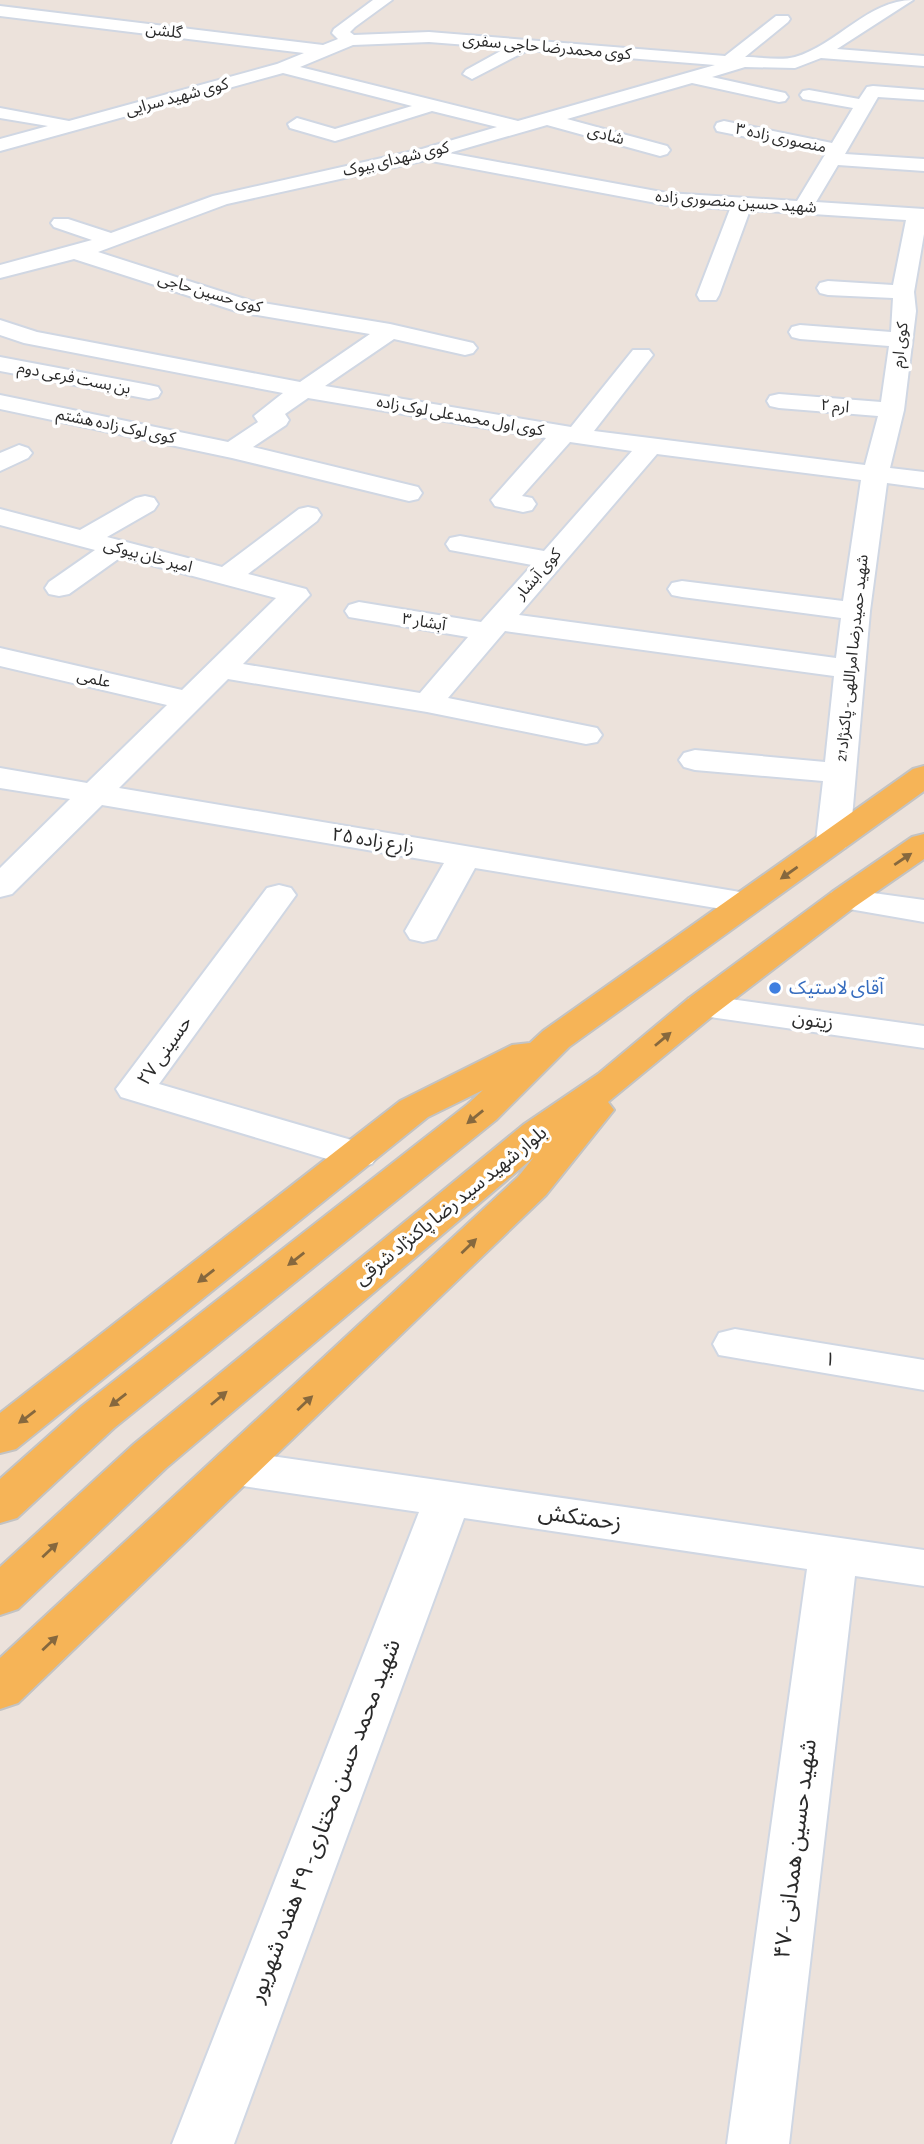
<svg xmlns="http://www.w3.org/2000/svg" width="924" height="2144" font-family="'Alegreya Sans','Noto Sans Arabic',sans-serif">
  <rect width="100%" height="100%" fill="#ece2db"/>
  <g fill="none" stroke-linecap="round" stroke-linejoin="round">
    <defs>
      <path id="minor" d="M 373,0 L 392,0 L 355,27 L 350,32 L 354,35 L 429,32 L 725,56 L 776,16 L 788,16 L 790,19 L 788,22 L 745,57 C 760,57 780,61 795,57 C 837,45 868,0 913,0 L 837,49 L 924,56 L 924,66 L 821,58 L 795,68 L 745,67 L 712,77 L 785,93 L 788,97 L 785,101 L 779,102 L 692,83 L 567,119 L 667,146 L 670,150 L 667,154 L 660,156 L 547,125 L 449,153 L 667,193 L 797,201 L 826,153 L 717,131 L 715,127 L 717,123 L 724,121 L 832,143 L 853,108 L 803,99 L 800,95 L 803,91 L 809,90 L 859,99 L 867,87 L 873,86 L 924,90 L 924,100 L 878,97 L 845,154 L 924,159 L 924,171 L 838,165 L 816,202 L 924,209 L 924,234 L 914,292 L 916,311 L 904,410 L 890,468 L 924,472 L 924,488 L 887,483 L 870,611 L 850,841 L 845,848 L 833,851 L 821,848 L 816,841 L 823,781 L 695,770 L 684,767 L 679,760 L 684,753 L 695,750 L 825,762 L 834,676 L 505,631 L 448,698 L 597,728 L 602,735 L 597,742 L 586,744 L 427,712 L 228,679 L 119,788 L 746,893 L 758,896 L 763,903 L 758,910 L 746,913 L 475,868 L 436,939 L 423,942 L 410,939 L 405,931 L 444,863 L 102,805 L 12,894 L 0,897 L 0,868 L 70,799 L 0,788 L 0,768 L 87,783 L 167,705 L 0,666 L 0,648 L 182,690 L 276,598 L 121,557 L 69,594 L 59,596 L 49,594 L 45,588 L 49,582 L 95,550 L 0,525 L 0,509 L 80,530 L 136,498 L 145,496 L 154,498 L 158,504 L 154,510 L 107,537 L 222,567 L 299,509 L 308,507 L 317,509 L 321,515 L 317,521 L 248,574 L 306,589 L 310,595 L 243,664 L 420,693 L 468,637 L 349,617 L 345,611 L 349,605 L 359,602 L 481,622 L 532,565 L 450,550 L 446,544 L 450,538 L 460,536 L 544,551 L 632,451 L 570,442 L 522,496 L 532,498 L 536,504 L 532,510 L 523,512 L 495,506 L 491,500 L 546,438 L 308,398 L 285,414 L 289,420 L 286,425 L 253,447 L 418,487 L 422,493 L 418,499 L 409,501 L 232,458 L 0,409 L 0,395 L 228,442 L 258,422 L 254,416 L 283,393 L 24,343 L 0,335 L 0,320 L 37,332 L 300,382 L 370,334 L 239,312 L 74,259 L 0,278 L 0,265 L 92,240 L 54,227 L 51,223 L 54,219 L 68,219 L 111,233 L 213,196 L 422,149 L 497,127 L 432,111 L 342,139 L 335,141 L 290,128 L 288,124 L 297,118 L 335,129 L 412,106 L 283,73 L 0,151 L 0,139 L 48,126 L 0,118 L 0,108 L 69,121 L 277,64 L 304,53 L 0,16 L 0,6 L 323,45 L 338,39 L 332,33 L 334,29 ZM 429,42 L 506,48 L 466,70 L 463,74 L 472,79 L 528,50 L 715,65 L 518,121 L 300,67 L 353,45 ZM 426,160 L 667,205 L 730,209 L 697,295 L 700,300 L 716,300 L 719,295 L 750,210 L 906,220 L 893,285 L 828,281 L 820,283 L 817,288 L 820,293 L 828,295 L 893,298 L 891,332 L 800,325 L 792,327 L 789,332 L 792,337 L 800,339 L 889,346 L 881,402 L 779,394 L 770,396 L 767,401 L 770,406 L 779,408 L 878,416 L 865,465 L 594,431 L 653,355 L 649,350 L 633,350 L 571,427 L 325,386 L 394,339 L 465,355 L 473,353 L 477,348 L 473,343 L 390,324 L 251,301 L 98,252 L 227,204 ZM 657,454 L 861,480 L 843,601 L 682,581 L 672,583 L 668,589 L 672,595 L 682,597 L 841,618 L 836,658 L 519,615 Z
        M 0,357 L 149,385 L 158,387 L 161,392 L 158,397 L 149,399 L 0,371 Z
        M 19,445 L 28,448 L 32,453 L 28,458 L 0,471 L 0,453 Z
        M 279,885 L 291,888 L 296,895 L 159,1084 L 372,1146 L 378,1155 L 372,1164 L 358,1167 L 344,1164 L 121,1097 L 116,1089 L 267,888 Z
        M 844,889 L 924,900 L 924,922 L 832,906 L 827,899 L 832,892 Z
        M 702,995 L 924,1026 L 924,1048 L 689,1014 L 683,1006 L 689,998 Z
        M 735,1329 L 924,1360 L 924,1390 L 719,1355 L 713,1344 L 719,1333 Z
        M 236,1451 L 924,1550 L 924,1586 L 855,1576 L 789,2144 L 727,2144 L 807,1569 L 464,1518 L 234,2144 L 172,2144 L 419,1512 L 236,1485 L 219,1480 L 213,1468 L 219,1456 Z"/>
      <path id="primary" d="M 924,766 L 924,791 L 569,1047 L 496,1120 L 114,1428 L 17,1518 L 0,1523 L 0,1479 L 82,1406 L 468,1104 L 483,1090 L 428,1117 L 16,1449 L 0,1453 L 0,1413 L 400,1101 L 512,1045 L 530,1043 L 543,1031 L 913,769 Z
        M 924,834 L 924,859 L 856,906 L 715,1014 L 608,1102 L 614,1110 L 546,1195 L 18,1703 L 0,1709 L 0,1658 L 518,1177 L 534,1157 L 166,1468 L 18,1609 L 0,1615 L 0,1567 L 134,1444 L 523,1125 L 598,1074 L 689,998 L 832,892 L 912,837 Z"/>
    </defs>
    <use href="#minor" stroke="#d0d7e3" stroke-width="4"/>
    <use href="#primary" stroke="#c3c3c3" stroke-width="4"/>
    <use href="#minor" fill="#fff" fill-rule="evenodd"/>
    <use href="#primary" fill="#f6b457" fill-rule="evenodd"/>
  </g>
  <defs><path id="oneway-solid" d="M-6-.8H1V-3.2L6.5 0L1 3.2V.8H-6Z" transform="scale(1.75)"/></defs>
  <g fill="#86683e">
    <use href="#oneway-solid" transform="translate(903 859) rotate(-34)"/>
    <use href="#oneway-solid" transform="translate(789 873) rotate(145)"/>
    <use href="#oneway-solid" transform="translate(663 1039) rotate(-40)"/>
    <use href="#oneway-solid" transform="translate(475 1117) rotate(141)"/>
    <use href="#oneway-solid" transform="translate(469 1246) rotate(-44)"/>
    <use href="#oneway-solid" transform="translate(296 1259) rotate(142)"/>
    <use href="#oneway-solid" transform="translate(206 1276) rotate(142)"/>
    <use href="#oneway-solid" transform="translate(219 1398) rotate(-40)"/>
    <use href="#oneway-solid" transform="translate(118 1400) rotate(142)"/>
    <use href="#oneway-solid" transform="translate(305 1403) rotate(-43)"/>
    <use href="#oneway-solid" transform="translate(27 1417) rotate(143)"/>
    <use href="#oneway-solid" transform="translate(50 1550) rotate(-43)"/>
    <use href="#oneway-solid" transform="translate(50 1643) rotate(-43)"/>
  </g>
  <circle fill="#3f7fe0" stroke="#fff" stroke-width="2.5" cx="775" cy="988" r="7"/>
  <g text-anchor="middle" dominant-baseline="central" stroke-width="7" stroke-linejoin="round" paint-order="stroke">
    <g font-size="16" fill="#2a2a2a" stroke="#fff">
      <text transform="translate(164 31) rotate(7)">گلشن</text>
      <text transform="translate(547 47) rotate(5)">کوی محمدرضا حاجی سفری</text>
      <text transform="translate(177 97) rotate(-15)">کوی شهید سرایی</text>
      <text transform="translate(606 135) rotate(15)">شادی</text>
      <text transform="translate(781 138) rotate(12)">منصوری زاده ۳</text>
      <text transform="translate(396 159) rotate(-13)">کوی شهدای بیوک</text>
      <text transform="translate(736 202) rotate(4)">شهید حسین منصوری زاده</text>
      <text transform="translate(210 293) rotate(16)">کوی حسین حاجی</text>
      <text transform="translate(900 345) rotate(-83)">کوی ارم</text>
      <text transform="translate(74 378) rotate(11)">بن بست فرعی دوم</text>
      <text transform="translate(835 406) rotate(5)">ارم ۲</text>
      <text transform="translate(460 416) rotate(10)">کوی اول محمدعلی لوک زاده</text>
      <text transform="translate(116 426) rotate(12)">کوی لوک زاده هشتم</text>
      <text transform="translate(148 556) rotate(15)">امیر خان بیوکی</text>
      <text transform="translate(538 574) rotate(-49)">کوی آبشار</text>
      <text transform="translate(424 622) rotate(9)">آبشار ۳</text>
      <text transform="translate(852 658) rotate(-84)">شهید حمیدرضا امراللهی- پاکنژاد21</text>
      <text transform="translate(94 679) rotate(13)">علمی</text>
    </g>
    <g font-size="19" fill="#2a2a2a" stroke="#fff">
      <text transform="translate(373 841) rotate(9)">زارع زاده ۲۵</text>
      <text transform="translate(813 1021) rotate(8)">زیتون</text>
      <text transform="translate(165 1051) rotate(-55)">حسینی ۲۷</text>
      <text transform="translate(451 1206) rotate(-39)">بلوار شهید سید رضا پاکنژاد شرقی</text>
      <text transform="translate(830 1360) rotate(9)">۱</text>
    </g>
    <g font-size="19" fill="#366cbe" stroke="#fff" text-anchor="start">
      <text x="789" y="988">آقای لاستیک</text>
    </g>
    <g font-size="23" fill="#2a2a2a" stroke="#fff">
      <text transform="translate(580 1518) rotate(8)">زحمتکش</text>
      <text transform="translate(325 1821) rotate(-69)">شهید محمد حسن مختاری- ۴۹ هفده شهریور</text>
      <text transform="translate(796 1849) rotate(-83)">شهید حسین همدانی -۴۷</text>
    </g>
  </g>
</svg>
